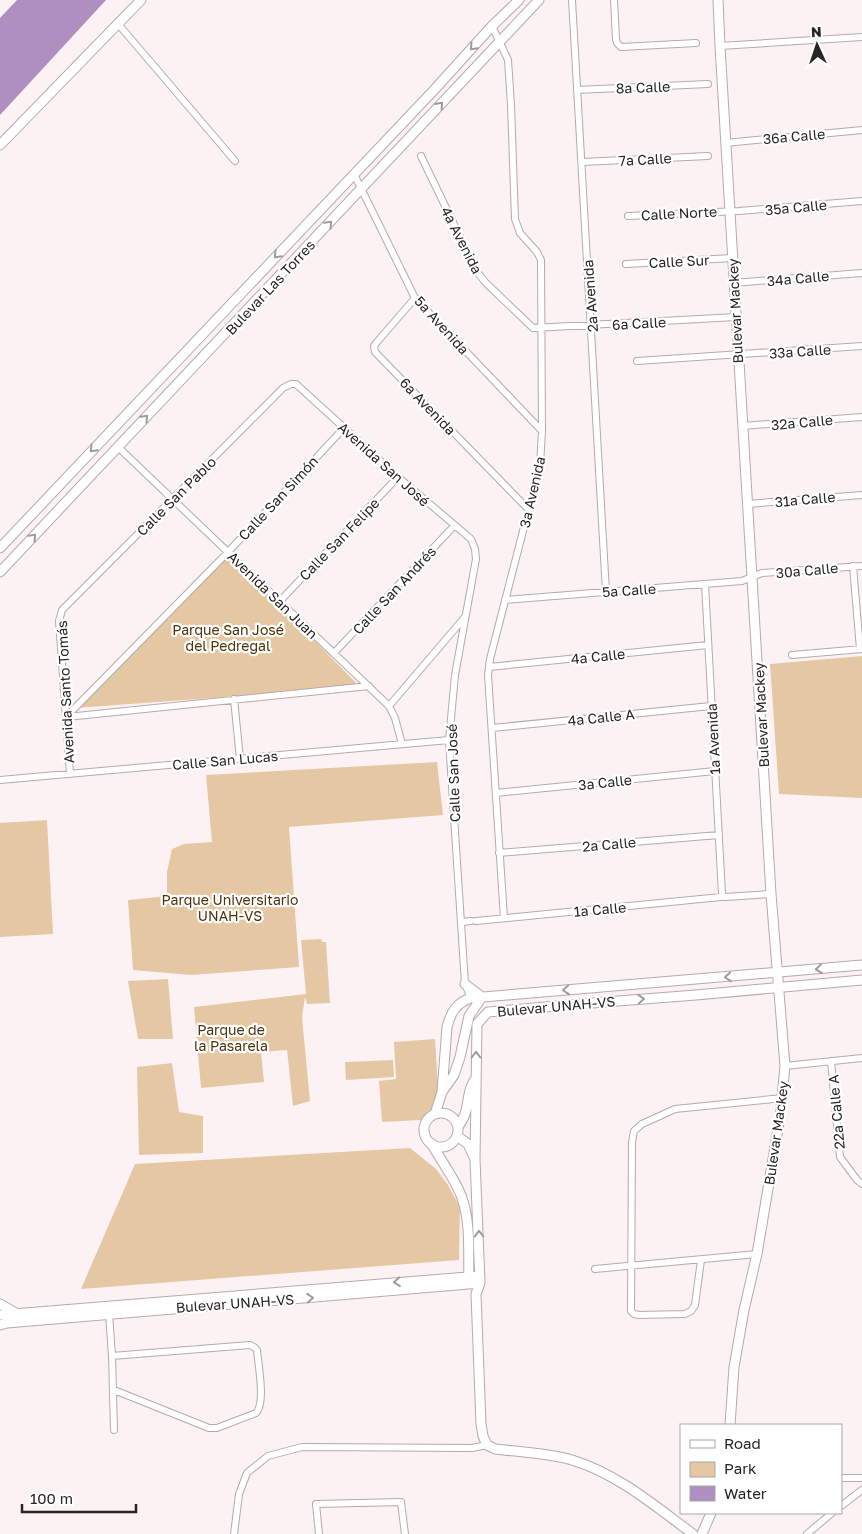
<svg xmlns="http://www.w3.org/2000/svg" width="862" height="1534" font-family="'Golos Text',sans-serif">
  <rect width="100%" height="100%" fill="#fdf2f3"/>
  <path fill="#e5c7a4" d="M 228,552 L 360,687 L 76,708 Z
    M 862,656 L 862,798 L 779,794 L 770,664 Z
    M 437,762 L 443,815 L 289,827 L 299,967 L 191,975 L 133,970 L 128,900 L 167,896 L 167,872 L 172,849 L 184,844 L 212,842 L 206,775 Z
    M 47,820 L 53,934 L 0,937 L 0,823 Z
    M 321,939 L 322,942 L 326,942 L 330,1003 L 307,1004 L 305,997 L 302,1017 L 310,1101 L 293,1106 L 287,1050 L 261,1052 L 264,1082 L 201,1088 L 194,1007 L 306,994 L 301,940 Z
    M 168,979 L 173,1039 L 138,1039 L 128,981 Z
    M 435,1039 L 440,1119 L 382,1122 L 379,1081 L 396,1079 L 394,1042 Z
    M 393,1060 L 394,1077 L 346,1080 L 345,1062 Z
    M 172,1063 L 179,1112 L 203,1116 L 203,1153 L 139,1155 L 137,1067 Z
    M 410,1148 L 436,1169 L 448,1185 L 460,1207 L 459,1260 L 81,1289 L 135,1164 Z"/>
  <path fill="#af8ec0" d="M 17,0 L 106,0 L 0,115 L 0,18 Z"/>
  <g fill="none" stroke-linecap="round" stroke-linejoin="round">
    <defs>
      <path id="street" d="M 572,0 L 606,592
        M 614,0 L 616,39 L 617,43 L 621,47 L 696,43
        M 119,25 L 235,161
        M 492,26 L 508,60 L 511,105 L 515,219 L 520,233 L 537,252 L 541,260 L 542,431 L 540,465 L 490,659 L 488,675 L 504,918
        M 720,46 L 862,37
        M 577,90 L 708,84
        M 725,143 L 862,130
        M 421,156 L 477,272 L 486,283 L 533,328 L 736,317
        M 582,162 L 708,156
        M 354,174 L 415,298 L 542,431
        M 628,216 L 739,211 L 862,201
        M 626,264 L 732,258
        M 733,283 L 862,273
        M 415,298 L 377,342 L 374,346 L 375,352 L 529,510
        M 637,361 L 862,346
        M 742,426 L 862,417
        M 118,447 L 389,706 L 395,718 L 402,744
        M 747,504 L 862,495
        M 853,566 L 860,649
        M 505,600 L 742,581 L 762,573 L 862,566
        M 280,601 L 398,477
        M 334,653 L 454,526
        M 792,655 L 862,649
        M 489,667 L 708,645
        M 234,699 L 240,759
        M 389,706 L 465,617
        M 66,717 L 228,552 L 344,428
        M 67,717 L 369,686
        M 492,728 L 711,706
        M 70,774 L 59,621 L 62,610 L 283,388 L 291,384 L 296,384 L 398,477 L 471,539 L 475,549 L 476,559 L 455,675 L 449,740 L 465,984 L 471,998
        M 0,780 L 449,740
        M 496,793 L 715,771
        M 499,853 L 719,835
        M 725,897 L 771,894
        M 476,921 L 721,897 L 722,894 L 705,584
        M 462,922 L 471,921
        M 831,1061 L 840,1157 L 857,1180 L 862,1184
        M 785,1066 L 862,1058
        M 701,1260 L 695,1305 L 691,1311 L 685,1314 L 639,1315 L 634,1314 L 631,1311 L 632,1142 L 634,1131 L 642,1124 L 675,1109 L 783,1098
        M 595,1269 L 757,1254
        M 109,1313 L 112,1356 L 114,1430
        M 112,1356 L 250,1345 L 254,1347 L 257,1350 C 258,1364 266,1403 256,1413 L 217,1428 L 209,1428 L 114,1390
        M 841,1478 L 862,1478
        M 841,1506 L 862,1490
        M 234,1534 L 239,1494 L 247,1473 L 268,1456 L 302,1447 L 472,1448 L 487,1445
        M 319,1534 L 316,1504 L 401,1502 L 405,1534
        M 807,1534 L 832,1513"/>
      <path id="secondary" d="M 718,0 L 720,46 L 771,894 L 785,1066 L 780,1117 L 757,1254 L 744,1310 L 734,1367 L 730,1425
        M 0,145 L 141,0
        M 0,548 L 434,90 L 492,26 L 519,0
        M 0,572 L 539,0
        M 465,984 L 482,997
        M 442,1092 L 447,1027 C 451,1012 456,1003 471,998 L 862,965
        M424 1130a17 17 0 1 1 34 0a17 17 0 1 1-34 0Z
        M 435,1114 L 442,1092 L 454,1075 L 460,1057 L 469,1016 L 482,997
        M 458,1127 C 472,1109 464,1094 476,1078
        M 457,1136 L 468,1144 L 474,1157
        M 431,1143 C 440,1159 457,1182 462,1198 C 471,1224 468,1253 469,1280
        M 0,1304 L 14,1312
        M 0,1315 L 480,1276
        M 0,1325 L 7,1323 L 480,1283
        M 693,1534 C 655,1506 618,1474 572,1460 C 547,1453 520,1452 495,1449 L 487,1445 L 483,1436 L 481,1424 L 476,1294 L 480,1283 L 475,1159 L 477,1024 L 488,1012 L 579,1004 L 696,995 L 862,980
        M 702,1534 L 711,1513"/>
    </defs>
    <use href="#street" stroke="#b7a9aa" stroke-width="8"/>
    <use href="#secondary" stroke="#b7a9aa" stroke-width="11"/>
    <use href="#street" stroke="#fff" stroke-width="6"/>
    <use href="#secondary" stroke="#fff" stroke-width="9"/>
  </g>
  <defs><path id="oneway-chevron" d="M-2-3.5L2.5 0L-2 3.5" fill="none" stroke-width="1.6" stroke-linecap="round" stroke-linejoin="round" transform="scale(1.25)"/></defs>
  <g stroke="#9f9c9c">
    <use href="#oneway-chevron" transform="translate(473 47) rotate(133)"/>
    <use href="#oneway-chevron" transform="translate(440 105) rotate(-48)"/>
    <use href="#oneway-chevron" transform="translate(329 224) rotate(-47)"/>
    <use href="#oneway-chevron" transform="translate(277 255) rotate(133)"/>
    <use href="#oneway-chevron" transform="translate(145 418) rotate(-47)"/>
    <use href="#oneway-chevron" transform="translate(93 449) rotate(133)"/>
    <use href="#oneway-chevron" transform="translate(33 537) rotate(-47)"/>
    <use href="#oneway-chevron" transform="translate(819 969) rotate(174)"/>
    <use href="#oneway-chevron" transform="translate(728 977) rotate(175)"/>
    <use href="#oneway-chevron" transform="translate(566 990) rotate(175)"/>
    <use href="#oneway-chevron" transform="translate(641 999) rotate(-4)"/>
    <use href="#oneway-chevron" transform="translate(476 1055) rotate(-90)"/>
    <use href="#oneway-chevron" transform="translate(479 1234) rotate(-92)"/>
    <use href="#oneway-chevron" transform="translate(397 1282) rotate(175)"/>
    <use href="#oneway-chevron" transform="translate(310 1298) rotate(-4)"/>
  </g>
  <g text-anchor="middle" dominant-baseline="central" stroke-width="4.5" stroke-linejoin="round" paint-order="stroke">
    <g font-size="14" fill="#292424" stroke="#fff">
      <text transform="translate(643 87) rotate(-2)">8a Calle</text>
      <text transform="translate(794 136) rotate(-5)">36a Calle</text>
      <text transform="translate(645 159) rotate(-3)">7a Calle</text>
      <text transform="translate(796 207) rotate(-5)">35a Calle</text>
      <text transform="translate(679 213) rotate(-3)">Calle Norte</text>
      <text transform="translate(462 240) rotate(63)">4a Avenida</text>
      <text transform="translate(679 261) rotate(-3)">Calle Sur</text>
      <text transform="translate(798 278) rotate(-5)">34a Calle</text>
      <text transform="translate(270 287) rotate(-47)">Bulevar Las Torres</text>
      <text transform="translate(590 296) rotate(-94)">2a Avenida</text>
      <text transform="translate(735 311) rotate(-93)">Bulevar Mackey</text>
      <text transform="translate(639 323) rotate(-3)">6a Calle</text>
      <text transform="translate(442 325) rotate(48)">5a Avenida</text>
      <text transform="translate(800 351) rotate(-4)">33a Calle</text>
      <text transform="translate(428 406) rotate(46)">6a Avenida</text>
      <text transform="translate(802 422) rotate(-5)">32a Calle</text>
      <text transform="translate(384 464) rotate(42)">Avenida San José</text>
      <text transform="translate(532 492) rotate(-77)">3a Avenida</text>
      <text transform="translate(176 496) rotate(-45)">Calle San Pablo</text>
      <text transform="translate(278 498) rotate(-47)">Calle San Simón</text>
      <text transform="translate(805 499) rotate(-5)">31a Calle</text>
      <text transform="translate(339 539) rotate(-46)">Calle San Felipe</text>
      <text transform="translate(807 570) rotate(-5)">30a Calle</text>
      <text transform="translate(394 590) rotate(-47)">Calle San Andrés</text>
      <text transform="translate(629 590) rotate(-4)">5a Calle</text>
      <text transform="translate(273 595) rotate(44)">Avenida San Juan</text>
      <text transform="translate(598 656) rotate(-6)">4a Calle</text>
      <text transform="translate(65 692) rotate(-93)">Avenida Santo Tomás</text>
      <text transform="translate(761 715) rotate(-93)">Bulevar Mackey</text>
      <text transform="translate(601 717) rotate(-6)">4a Calle A</text>
      <text transform="translate(713 739) rotate(-93)">1a Avenida</text>
      <text transform="translate(225 760) rotate(-5)">Calle San Lucas</text>
      <text transform="translate(453 773) rotate(-92)">Calle San José</text>
      <text transform="translate(605 782) rotate(-6)">3a Calle</text>
      <text transform="translate(609 844) rotate(-5)">2a Calle</text>
      <text transform="translate(600 909) rotate(-5)">1a Calle</text>
      <text transform="translate(556 1006) rotate(-5)">Bulevar UNAH-VS</text>
      <text transform="translate(836 1112) rotate(-95)">22a Calle A</text>
      <text transform="translate(776 1133) rotate(-82)">Bulevar Mackey</text>
      <text transform="translate(235 1303) rotate(-4)">Bulevar UNAH-VS</text>
    </g>
    <g font-size="14" fill="#4e3209" stroke="#fff">
      <text x="228" y="629">Parque San José<tspan x="228" dy="16">del Pedregal</tspan></text>
      <text x="230" y="899">Parque Universitario<tspan x="230" dy="16">UNAH-VS</tspan></text>
      <text x="231" y="1029">Parque de<tspan x="231" dy="16">la Pasarela</tspan></text>
    </g>
  </g>
  <rect x="680" y="1424" width="162" height="90" fill="#ffffff" stroke="#a9a7a7"/>
  <rect x="690" y="1440" width="25" height="8" fill="#ffffff" stroke="#a9a7a7"/>
  <text x="724" y="1449" font-size="15" fill="#292424">Road</text>
  <rect x="690" y="1462" width="25" height="15" fill="#e5c7a4" stroke="#a9a7a7"/>
  <text x="724" y="1474" font-size="15" fill="#292424">Park</text>
  <rect x="690" y="1486" width="25" height="15" fill="#af8ec0" stroke="#a9a7a7"/>
  <text x="724" y="1499" font-size="15" fill="#292424">Water</text>
  <g transform="translate(817 45) rotate(357)" stroke="#ffffff" stroke-width="4" paint-order="stroke">
  <path d="M0-4L9 19L0 12L-9 19Z" fill="#292424"/>
  <text y="-8" font-size="14" font-weight="bold" text-anchor="middle" fill="#292424">N</text>
  </g>
  <path d="M22 1504v8h114v-8" fill="none" stroke="#292424" stroke-width="2.5"/>
  <text x="30" y="1504" font-size="15" fill="#292424" stroke="#ffffff" stroke-width="4" paint-order="stroke">100 m</text>
</svg>
